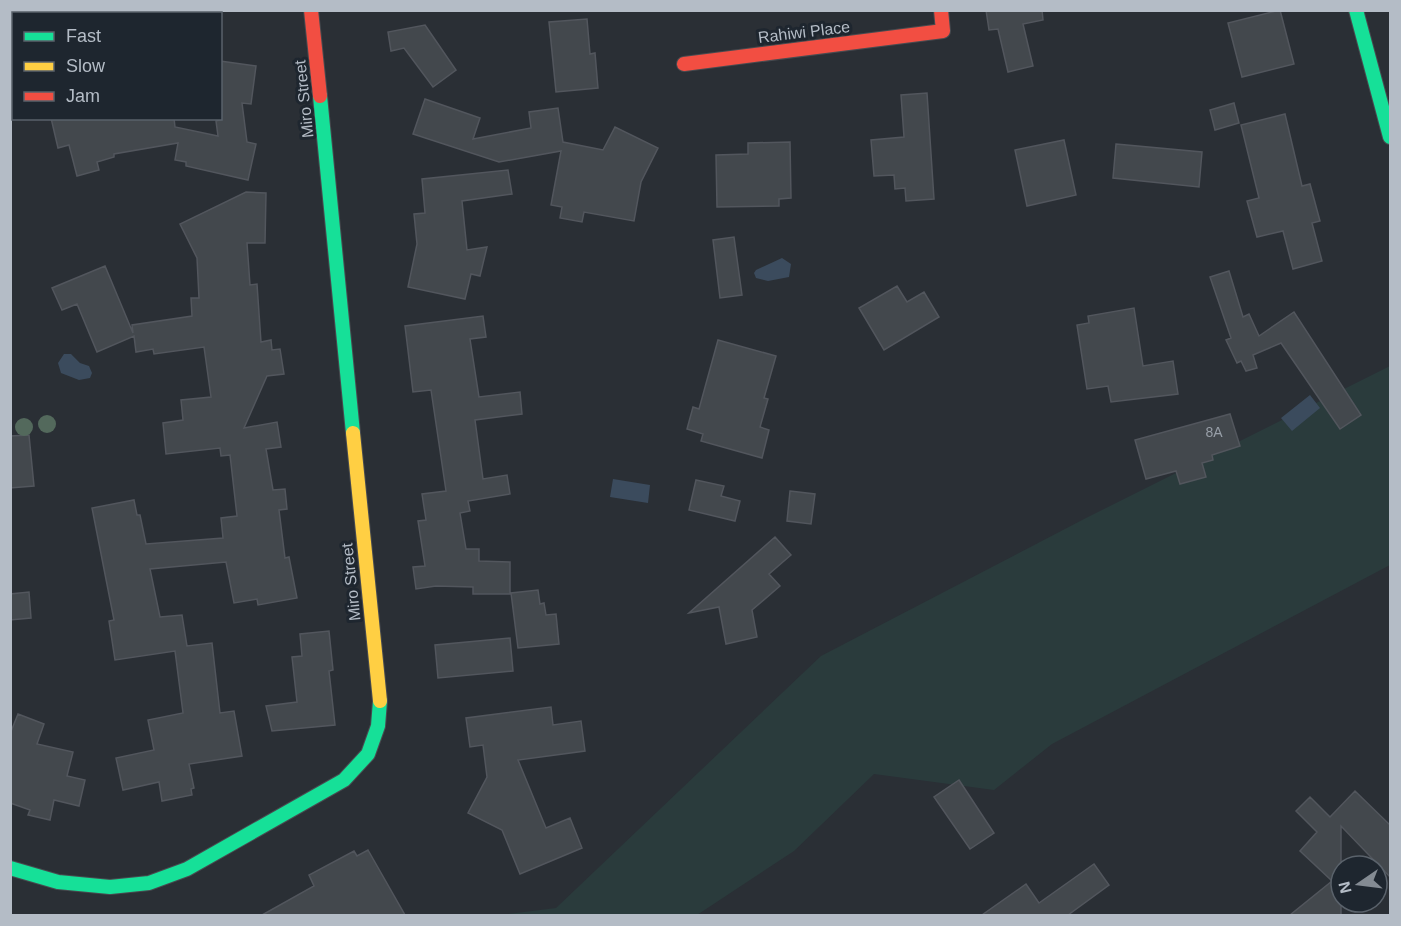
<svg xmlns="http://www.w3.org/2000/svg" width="1401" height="926" font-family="Arial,sans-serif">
  <rect width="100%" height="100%" fill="#2a2f35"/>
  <path fill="#2a3b3c" d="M 1390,366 L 1390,565 L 1052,744 L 994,790 L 874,774 L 794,851 L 697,915 L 492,916 L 556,908 L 821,656 L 1086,518 Z"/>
  <path fill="#3b4b5d" d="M 782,258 L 791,264 L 789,277 L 768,281 L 756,278 L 754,273 L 756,270 Z
    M 64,354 L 71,354 L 80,363 L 89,366 L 92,373 L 90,378 L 79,380 L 61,373 L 58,363 Z
    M 1310,395 L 1320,408 L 1292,431 L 1281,418 Z
    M 613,479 L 650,485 L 648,503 L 610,497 Z"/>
  <path fill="#43484d" stroke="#52565d" stroke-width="1.5" d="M 986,10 L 1042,10 L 1043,20 L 1023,24 L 1033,66 L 1008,72 L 998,29 L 989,30 Z
    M 1280,10 L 1294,64 L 1242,77 L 1228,23 Z
    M 587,19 L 590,54 L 595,53 L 598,88 L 556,92 L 549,22 Z
    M 425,25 L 456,70 L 433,87 L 404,48 L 391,51 L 388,32 Z
    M 220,61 L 256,66 L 251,104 L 242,103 L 247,142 L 256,144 L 248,180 L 186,166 L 186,162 L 175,160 L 178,143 L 114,154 L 114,157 L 97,162 L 99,170 L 77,176 L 69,145 L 58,148 L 51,118 L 174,118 L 175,127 L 218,136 L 216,121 L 220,120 Z
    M 927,93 L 934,199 L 906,201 L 905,188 L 895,189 L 894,175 L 874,176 L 871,140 L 904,137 L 901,95 Z
    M 425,99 L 480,118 L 473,139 L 531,128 L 529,112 L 558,108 L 563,142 L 603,150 L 615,127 L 658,148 L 641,182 L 634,221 L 584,212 L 582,222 L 560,218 L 562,207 L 551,205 L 561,151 L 499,162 L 413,134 Z
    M 1234,103 L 1239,123 L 1215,130 L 1210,110 Z
    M 1285,114 L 1302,186 L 1310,184 L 1320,221 L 1312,223 L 1322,261 L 1293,269 L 1283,231 L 1257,237 L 1247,201 L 1259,198 L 1241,125 Z
    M 1064,140 L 1076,195 L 1027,206 L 1015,150 Z
    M 790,142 L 791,198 L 779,199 L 779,206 L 717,207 L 716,155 L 748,154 L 748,143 Z
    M 1116,144 L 1202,152 L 1199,187 L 1113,178 Z
    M 508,170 L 512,194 L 462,201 L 467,250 L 487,247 L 480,276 L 471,274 L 465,299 L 408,287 L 417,244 L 414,214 L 425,213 L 422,179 Z
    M 246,192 L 266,193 L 265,243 L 247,243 L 250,285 L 257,284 L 261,342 L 271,340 L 272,350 L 280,349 L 284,374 L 267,376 L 244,428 L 277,422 L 281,447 L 266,449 L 273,490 L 285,489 L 287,509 L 279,510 L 285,558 L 289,557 L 297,598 L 258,605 L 257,599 L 234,603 L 226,562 L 150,569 L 160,617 L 182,615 L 187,646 L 212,643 L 220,713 L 234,711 L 242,756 L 189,764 L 194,788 L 191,789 L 192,795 L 162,801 L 159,782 L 123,790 L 116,758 L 154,750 L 148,720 L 183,713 L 175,651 L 115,660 L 109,621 L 114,620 L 92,508 L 134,500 L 137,515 L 140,515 L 146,544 L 223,538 L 221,518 L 237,516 L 230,455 L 221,456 L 220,448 L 166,454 L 163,423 L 183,420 L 181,400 L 211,397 L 204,347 L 154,354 L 153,349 L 136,352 L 134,336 L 97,352 L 77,304 L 62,310 L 52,288 L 105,266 L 133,333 L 132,325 L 192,316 L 191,298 L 199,298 L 197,258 L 180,224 Z
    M 734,237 L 742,295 L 720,298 L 713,240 Z
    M 1229,271 L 1243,317 L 1249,314 L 1259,336 L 1294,312 L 1361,415 L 1340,429 L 1281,343 L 1253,355 L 1257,368 L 1246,371 L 1241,361 L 1237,363 L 1226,340 L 1231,338 L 1210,277 Z
    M 897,286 L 907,302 L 924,292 L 939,317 L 884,350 L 859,308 Z
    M 1134,308 L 1143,366 L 1173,361 L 1178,394 L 1111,402 L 1108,386 L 1087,389 L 1077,325 L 1089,323 L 1088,316 Z
    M 483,316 L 486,337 L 470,339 L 479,397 L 520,392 L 522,414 L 475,420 L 483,479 L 507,475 L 510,494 L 468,501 L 470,511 L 460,513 L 466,549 L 479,549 L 479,561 L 510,562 L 510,594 L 473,594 L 473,587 L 436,586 L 416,589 L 413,567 L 425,566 L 418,521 L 426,520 L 422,494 L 446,491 L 431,390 L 413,392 L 405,326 Z
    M 718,340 L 776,356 L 764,398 L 768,399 L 760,427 L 769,430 L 762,458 L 701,441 L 703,434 L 687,429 L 693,407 L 699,409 Z
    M 1230,414 L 1240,446 L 1212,455 L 1213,460 L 1202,463 L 1206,477 L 1180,484 L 1176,471 L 1146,479 L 1135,440 Z
    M 29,435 L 34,486 L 10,488 L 10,436 Z
    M 696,480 L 724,486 L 721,496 L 740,501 L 735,521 L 689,510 Z
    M 790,491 L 815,494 L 811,524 L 787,521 Z
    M 775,537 L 791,555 L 769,574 L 780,586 L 752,610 L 757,637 L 726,644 L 719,607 L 689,613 Z
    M 538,590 L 540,604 L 544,603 L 546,615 L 556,614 L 559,644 L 518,648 L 511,593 Z
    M 29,592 L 31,618 L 10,620 L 10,594 Z
    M 329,631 L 333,670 L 329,671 L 335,725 L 272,731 L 266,706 L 297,702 L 292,657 L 302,656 L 300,634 Z
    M 510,638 L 513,671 L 438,678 L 435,645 Z
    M 551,707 L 553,725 L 581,721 L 585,751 L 518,760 L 546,828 L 570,818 L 582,848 L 520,874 L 502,830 L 468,813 L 487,777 L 483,745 L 470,747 L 466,718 Z
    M 18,714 L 44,724 L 37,744 L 73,752 L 67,776 L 85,780 L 79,806 L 54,800 L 50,820 L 28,815 L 30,810 L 10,803 L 10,734 Z
    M 959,780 L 994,833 L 970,849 L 934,797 Z
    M 1355,791 L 1390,825 L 1390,877 L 1341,826 L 1341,915 L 1290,915 L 1332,881 L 1300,851 L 1317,832 L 1296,811 L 1310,797 L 1330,817 Z
    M 368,850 L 405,915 L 262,915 L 314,886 L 309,875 L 354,851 L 357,856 Z
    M 1094,864 L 1109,885 L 1068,915 L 982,915 L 1026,884 L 1039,903 Z"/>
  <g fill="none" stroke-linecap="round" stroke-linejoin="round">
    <defs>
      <path id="fast" d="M 1356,10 L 1390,137
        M 320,96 L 353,433
        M 10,868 L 58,882 L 110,887 L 149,883 L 187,869 L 344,780 L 368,754 L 378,726 L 380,701"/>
      <path id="slow" d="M 353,433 L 380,701"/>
      <path id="jam" d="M 311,10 L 320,96
        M 684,64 L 943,31 L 941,10"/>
    </defs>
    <use href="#fast" stroke="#484b50" stroke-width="16"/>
    <use href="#slow" stroke="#484b50" stroke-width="16"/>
    <use href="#jam" stroke="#484b50" stroke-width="16"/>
    <use href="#fast" stroke="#16e098" stroke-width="14"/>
    <use href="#slow" stroke="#ffcf43" stroke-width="14"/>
    <use href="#jam" stroke="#f24e42" stroke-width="14"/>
  </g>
  <g fill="#53695c">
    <circle cx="47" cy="424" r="9"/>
    <circle cx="24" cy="427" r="9"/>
  </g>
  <g text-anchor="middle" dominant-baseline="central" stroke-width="6" stroke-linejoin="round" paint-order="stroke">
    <g font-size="14" fill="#989fa8">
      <text x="1214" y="432">8A</text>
    </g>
    <g font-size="16" fill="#b4bcc6" stroke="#1e262f">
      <text transform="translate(804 32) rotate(-7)">Rahiwi Place</text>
      <text transform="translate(304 99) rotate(-96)">Miro Street</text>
      <text transform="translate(351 582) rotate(-96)">Miro Street</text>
    </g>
  </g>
  <rect width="1401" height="926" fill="none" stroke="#b4bcc6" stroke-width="24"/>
  <rect x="12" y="12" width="210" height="108" fill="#1e262f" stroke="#5a626b" stroke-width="1.5"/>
  <rect x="24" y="32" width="30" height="9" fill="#16e098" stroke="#5a626b" stroke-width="1.5"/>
  <text x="66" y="42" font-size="18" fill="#b4bcc6">Fast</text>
  <rect x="24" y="62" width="30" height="9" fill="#ffcf43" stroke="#5a626b" stroke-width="1.5"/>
  <text x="66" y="72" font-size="18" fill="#b4bcc6">Slow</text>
  <rect x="24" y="92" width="30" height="9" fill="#f24e42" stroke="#5a626b" stroke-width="1.5"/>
  <text x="66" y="102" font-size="18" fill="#b4bcc6">Jam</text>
  <g transform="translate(1359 884) rotate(256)"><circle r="28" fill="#1e262f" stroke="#5a626b" stroke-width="1.5"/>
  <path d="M0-4.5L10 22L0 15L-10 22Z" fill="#848b93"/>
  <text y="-9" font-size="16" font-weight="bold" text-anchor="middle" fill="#b4bcc6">N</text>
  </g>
</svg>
